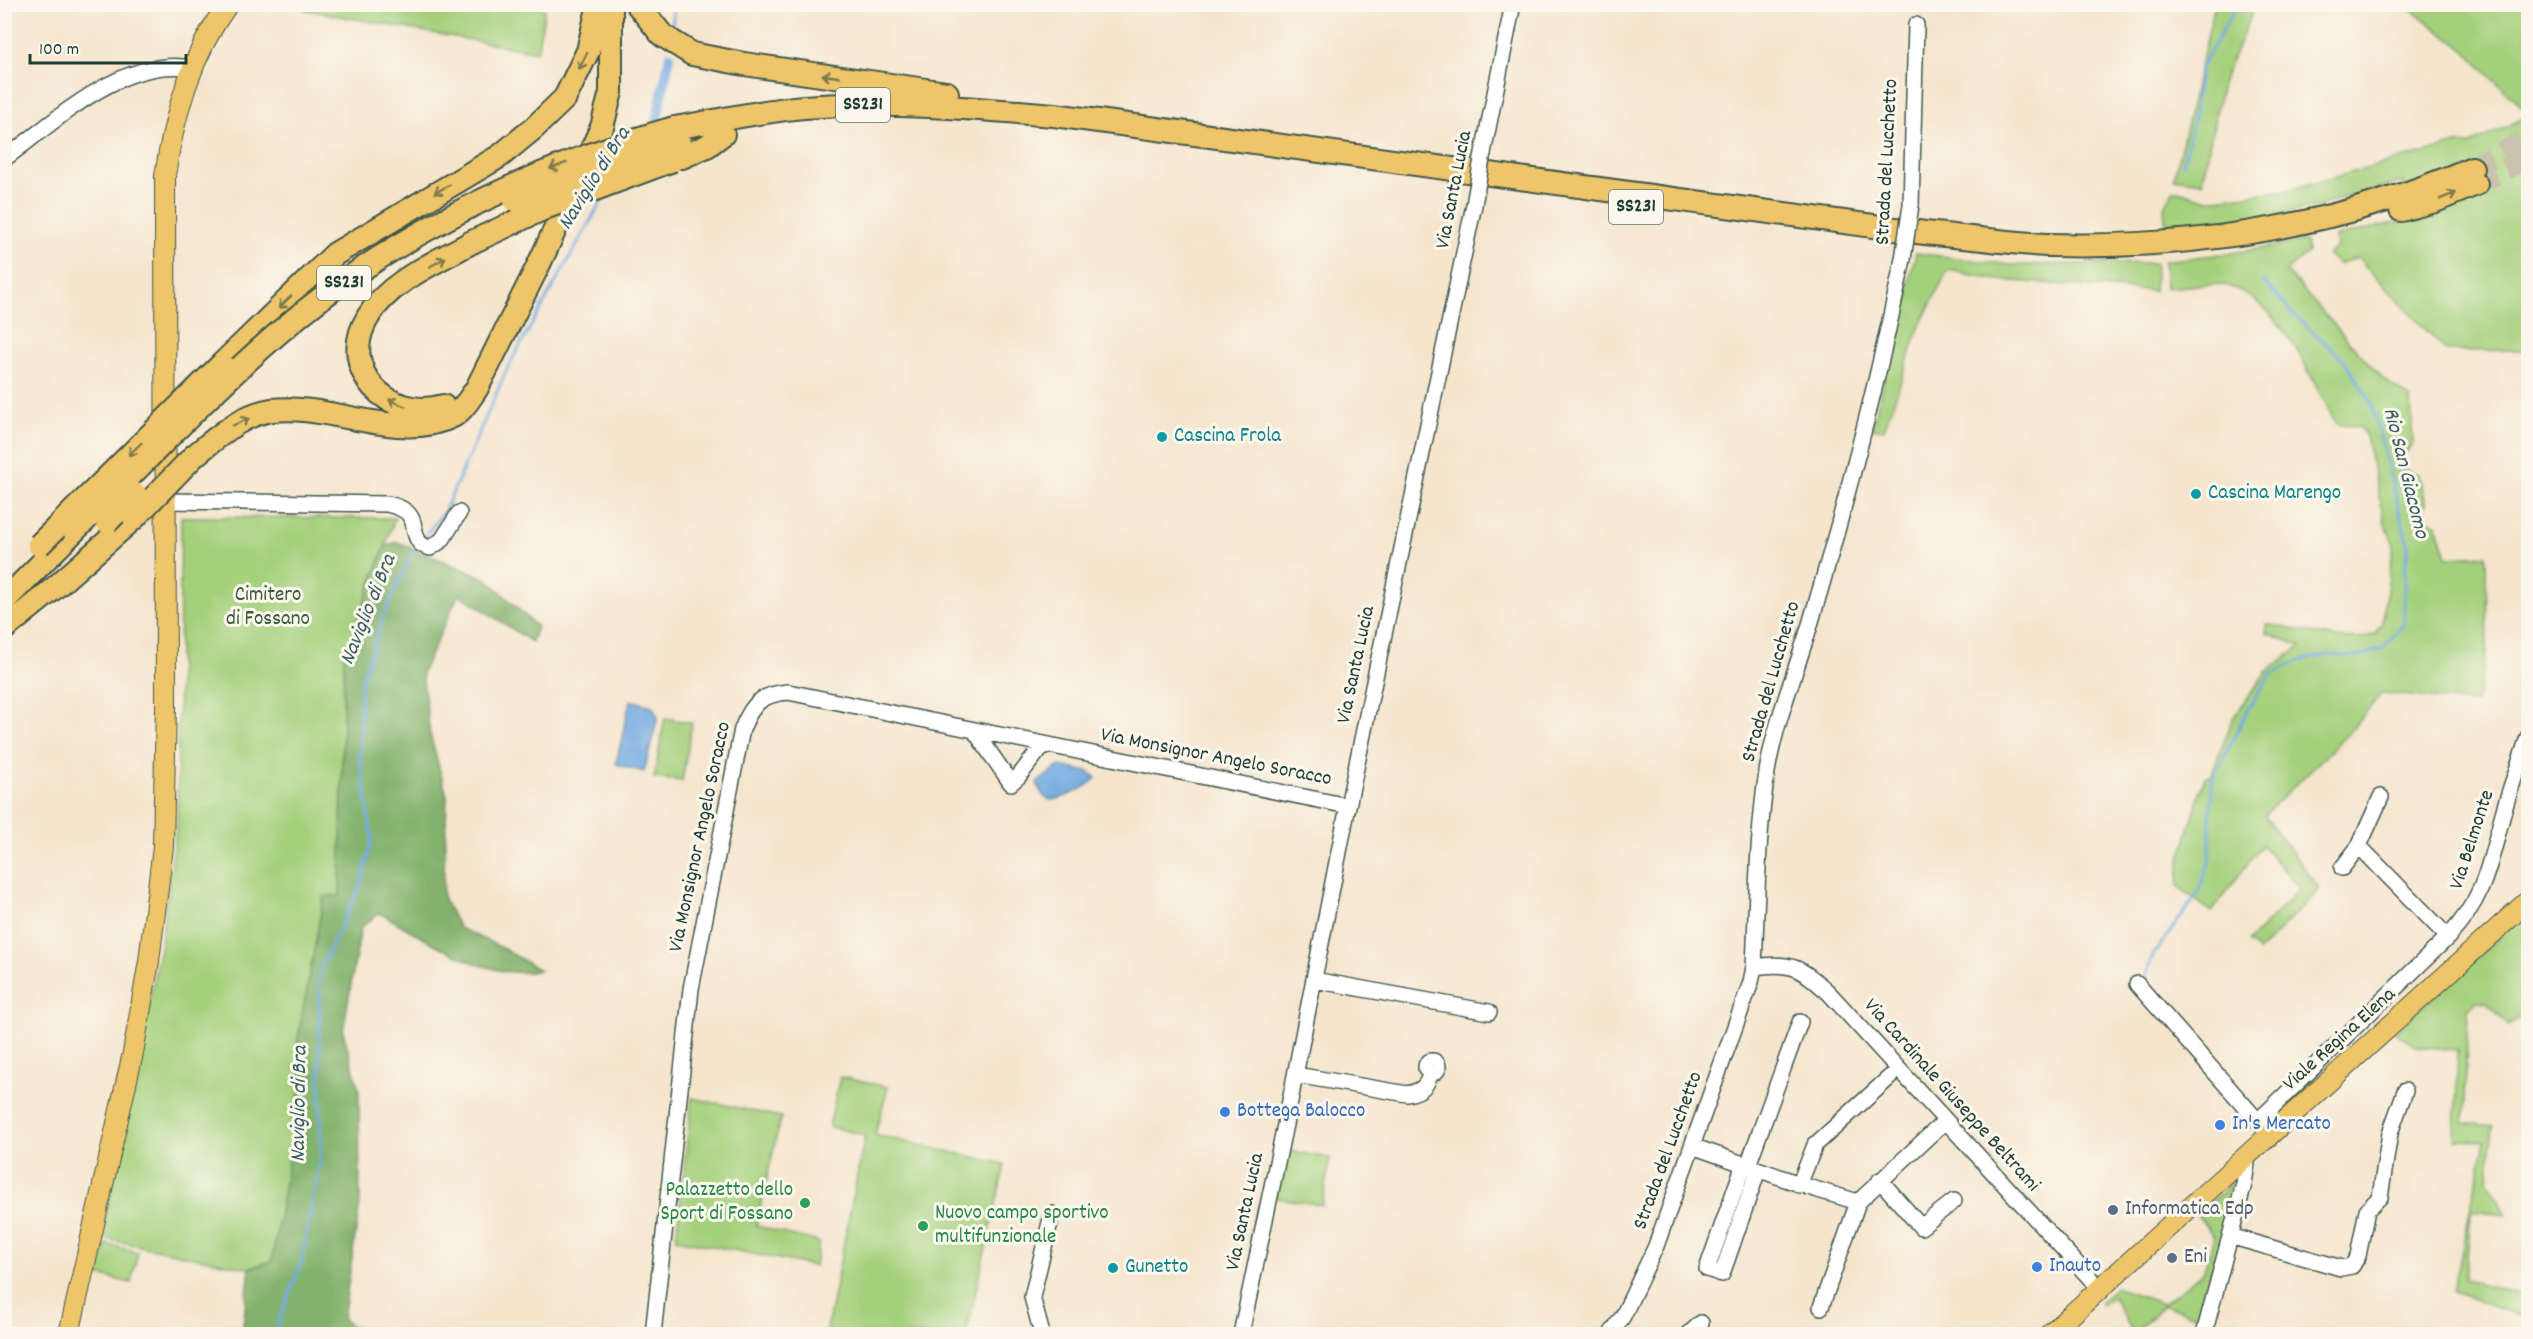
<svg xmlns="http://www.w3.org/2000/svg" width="2533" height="1339" font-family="Dekko,sans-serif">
  <rect width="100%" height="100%" fill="#fbf7ec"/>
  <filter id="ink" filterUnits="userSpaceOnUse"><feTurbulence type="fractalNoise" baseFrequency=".0167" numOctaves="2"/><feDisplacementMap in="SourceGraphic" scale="12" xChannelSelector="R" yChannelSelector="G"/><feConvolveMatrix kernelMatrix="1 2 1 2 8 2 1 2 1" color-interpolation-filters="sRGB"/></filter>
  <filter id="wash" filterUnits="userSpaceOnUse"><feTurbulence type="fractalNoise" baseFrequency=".008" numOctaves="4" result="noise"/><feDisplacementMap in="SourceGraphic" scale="24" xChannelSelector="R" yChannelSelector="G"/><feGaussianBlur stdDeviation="1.35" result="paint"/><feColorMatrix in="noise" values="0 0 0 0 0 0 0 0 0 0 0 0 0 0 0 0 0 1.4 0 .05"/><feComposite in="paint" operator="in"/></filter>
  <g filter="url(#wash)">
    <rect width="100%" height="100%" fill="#f5e5cd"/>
    <path fill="#a4d07c" stroke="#628658" stroke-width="1.5" d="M 307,4 L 517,4 L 545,9 L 537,52 L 306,10 Z
      M 2215,4 L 2255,5 L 2222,84 L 2202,182 L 2174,178 Z
      M 2406,5 L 2522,5 L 2528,11 L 2528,113 L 2464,50 Z
      M 2528,116 L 2528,350 L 2446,351 L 2358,258 L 2338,264 L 2327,254 L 2337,247 L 2335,237 L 2405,220 L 2404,182 L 2347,196 L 2319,207 L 2235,223 L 2166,229 L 2164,207 L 2174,190 L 2208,200 L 2288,190 L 2456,144 L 2471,144 Z
      M 2306,241 L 2308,252 L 2286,271 L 2382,378 L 2411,399 L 2413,443 L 2404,455 L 2405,470 L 2419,475 L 2426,503 L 2421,516 L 2437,524 L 2447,557 L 2486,555 L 2487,647 L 2477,703 L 2382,693 L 2347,735 L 2264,815 L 2320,889 L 2259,951 L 2248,942 L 2300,889 L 2262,845 L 2211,912 L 2178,886 L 2180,859 L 2205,777 L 2211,776 L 2233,718 L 2266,672 L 2301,646 L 2266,633 L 2266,624 L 2336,638 L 2360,639 L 2375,634 L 2382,623 L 2394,544 L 2385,524 L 2366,436 L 2359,427 L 2336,424 C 2311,378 2278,294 2222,285 C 2205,282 2184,288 2166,288 L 2164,261 L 2231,253 Z
      M 1916,253 L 2012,265 L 2156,263 L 2154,291 L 1998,280 L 1948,270 L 1920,325 L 1884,430 L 1872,428 Z
      M 181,517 L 395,518 L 344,658 L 340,896 L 324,897 L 297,1044 L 300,1091 L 272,1261 L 247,1268 L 101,1238 L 160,948 L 177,824 Z
      M 665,718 L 692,723 L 682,781 L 654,778 Z
      M 2528,911 L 2528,1009 L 2509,1026 L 2486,1003 L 2476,1001 L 2468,1009 L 2464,1123 L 2493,1126 L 2488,1179 L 2506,1215 L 2471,1211 L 2465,1280 L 2528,1296 L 2528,1319 L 2453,1292 L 2485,1141 L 2455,1140 L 2458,1050 L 2415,1046 L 2394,1032 Z
      M 840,1077 L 888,1087 L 875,1135 L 1005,1164 L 966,1334 L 826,1334 L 865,1135 L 829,1127 Z
      M 692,1098 L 781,1117 L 756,1226 L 819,1242 L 815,1266 L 676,1239 Z
      M 1286,1150 L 1330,1158 L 1322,1205 L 1275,1198 Z
      M 2233,1182 L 2235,1186 L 2203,1317 L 2163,1305 L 2134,1334 L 2113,1297 L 2102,1305 L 2100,1302 L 2116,1287 L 2163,1304 L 2203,1272 L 2215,1237 L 2197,1215 Z
      M 106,1244 L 138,1252 L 131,1283 L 98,1275 Z"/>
    <path fill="#83b26c" stroke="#517850" stroke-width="1.5" d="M 397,542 L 487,579 L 537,627 L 532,642 L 459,594 L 422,673 L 430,734 L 447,796 L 443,897 L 459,928 L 500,947 L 540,970 C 490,984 423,937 380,913 L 361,927 L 343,1031 L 359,1089 L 360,1203 L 343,1319 L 352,1327 L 423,1334 L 242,1334 L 250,1268 L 272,1261 L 300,1091 L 297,1044 L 324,896 L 340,896 L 344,658 L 385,546 Z"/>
    <path fill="#73aae1" stroke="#49748a" stroke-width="1.5" d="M 630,700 L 652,706 L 658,717 L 644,772 L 616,764 Z
      M 1059,766 L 1089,772 L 1096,777 C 1092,785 1058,803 1048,799 C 1042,796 1039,790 1037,783 Z"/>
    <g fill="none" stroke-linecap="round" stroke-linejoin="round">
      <path stroke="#73aae1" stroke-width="3" d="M 672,29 L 674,4
        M 652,125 L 657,118
        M 2183,164 L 2193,121 L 2200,69 L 2238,4
        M 422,540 L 445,510 L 508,367 L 605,195
        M 2145,978 L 2153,955 L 2197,895 L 2210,860 L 2210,814 L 2213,779 L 2249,707 L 2271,674 L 2298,661 L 2328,655 L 2358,657 L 2383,648 L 2404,624 L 2404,578 L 2408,544 L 2371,402 L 2343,359 L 2292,313 L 2263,281
        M 274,1334 L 301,1264 L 321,1155 L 319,972 L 362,882 L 372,839 L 360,756 L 361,683 L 383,617 L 415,547"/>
      <path stroke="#73aae1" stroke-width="10" d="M 657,118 L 670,56"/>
    </g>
  </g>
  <g filter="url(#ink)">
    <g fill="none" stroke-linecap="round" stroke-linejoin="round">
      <path stroke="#cac3ae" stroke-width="22" stroke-dasharray="22 11" stroke-linecap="butt" d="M 2472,168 L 2528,139
        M 2476,184 L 2528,158"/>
      <defs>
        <path id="minor" d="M 1483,153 L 1513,4
          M 4,159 C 58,120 121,56 192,68
          M 1911,205 L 1916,25
          M 164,501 L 387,504 C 395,506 405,508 410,516 C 418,528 411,544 430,548 L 442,540 L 459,513
          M 974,730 L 1011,783 L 1019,776 L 1044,744
          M 2359,846 L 2448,937
          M 2342,868 L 2359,846 L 2381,797
          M 1754,967 C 1793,961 1801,968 1829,993 L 2100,1289
          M 1314,980 L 1489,1012
          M 2137,984 L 2264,1128
          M1426 1067a6 6 0 1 1 12 0a6 6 0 1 1-12 0Z
          M 1296,1075 L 1407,1094 C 1420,1092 1428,1086 1430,1073
          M 2258,1121 L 2448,937 C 2482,901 2488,871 2500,825 C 2507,795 2519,766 2528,737
          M 1692,1146 L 1808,1187 L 1858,1202 L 1821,1307
          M 1744,1164 L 1707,1269 L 1722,1274 L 1758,1170
          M 1748,1165 L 1800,1022
          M 1880,1180 L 1921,1227 L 1954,1201
          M 1799,1185 L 1815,1145 L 1890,1077
          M 1858,1202 L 1945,1121
          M 2230,1236 L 2341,1268 L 2352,1266 L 2358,1256 L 2367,1210 L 2380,1197 L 2390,1133 L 2405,1091
          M 653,1334 L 691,989 L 742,729 C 752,704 761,694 788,692 L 1348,806
          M 1042,1334 L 1032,1297 L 1052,1214
          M 1241,1334 L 1291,1096 L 1348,806 L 1474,205
          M 1611,1334 L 1623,1316 L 1656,1246 L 1751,982 L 1754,967 C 1757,902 1757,837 1767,772 C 1776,717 1799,665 1814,611 C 1848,495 1879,378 1903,259
          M 1689,1334 L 1701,1323
          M 2204,1334 L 2244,1184 L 2247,1163 L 2245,1157"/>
        <path id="major" d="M 69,1334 L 133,1053 L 149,961 L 163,847 L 166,706 L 165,176 C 174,115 191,55 228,4
          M 2050,1334 L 2528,901"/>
        <path id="highway" d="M 637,4 L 662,35 L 692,54 L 744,64 L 947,93
          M 674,128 C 717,121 761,111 804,107 C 888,101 971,108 1054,115 L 1925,233 C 1966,237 2007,243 2048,245 C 2194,249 2338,226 2472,168
          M 682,157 L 707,146 L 723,134
          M 2401,210 L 2435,201 L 2476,184
          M 222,364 L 335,254 L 500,156 L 534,128 L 565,98 L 588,51 L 599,4
          M 443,406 C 389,422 336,369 368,317 C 389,281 437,262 472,242
          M 194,456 C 217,438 241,414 272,410 C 330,403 399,443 453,416 C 463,410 470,398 477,388 L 540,262 L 602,127 L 611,92 L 611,4
          M 4,601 L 74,531
          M 4,629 L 58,585 L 134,518"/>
      </defs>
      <use href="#minor" stroke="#3f564b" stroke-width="18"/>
      <use href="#major" stroke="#3f564b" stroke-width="22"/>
      <use href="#highway" stroke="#3f564b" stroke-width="26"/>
      <use href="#minor" stroke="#fff" stroke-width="15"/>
      <use href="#major" stroke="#eec569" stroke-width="20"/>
      <use href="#highway" stroke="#eec569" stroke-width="22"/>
      <defs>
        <path id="minor-bridge" d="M 1474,205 L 1483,153
          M 1903,259 L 1911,205"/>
        <path id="highway-bridge" d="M 515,200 L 608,164 L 679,143
          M 472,242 L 547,207 L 673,160
          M 134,518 L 194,456
          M 107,522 L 135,494
          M 74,531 C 163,446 254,342 356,273 C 454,207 560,160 674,128
          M 39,545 L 222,364"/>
      </defs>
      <use href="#minor-bridge" stroke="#3f564b" stroke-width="18" stroke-linecap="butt"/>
      <use href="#highway-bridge" stroke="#3f564b" stroke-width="26" stroke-linecap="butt"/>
      <use href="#minor-bridge" stroke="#fff" stroke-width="15"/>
      <use href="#highway-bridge" stroke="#eec569" stroke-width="22"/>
    </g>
    <defs><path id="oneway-shaft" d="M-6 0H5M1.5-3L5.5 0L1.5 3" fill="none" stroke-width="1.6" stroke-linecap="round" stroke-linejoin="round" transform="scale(1.5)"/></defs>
    <g stroke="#7c7a4c">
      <use href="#oneway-shaft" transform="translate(583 61) rotate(116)"/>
      <use href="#oneway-shaft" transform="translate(831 76) rotate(-172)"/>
      <use href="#oneway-shaft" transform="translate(558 166) rotate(159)"/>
      <use href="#oneway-shaft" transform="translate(442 189) rotate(150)"/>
      <use href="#oneway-shaft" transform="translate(2448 196) rotate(-22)"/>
      <use href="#oneway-shaft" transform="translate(438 262) rotate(-30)"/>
      <use href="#oneway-shaft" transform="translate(285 302) rotate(136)"/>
      <use href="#oneway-shaft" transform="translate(397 403) rotate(-157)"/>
      <use href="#oneway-shaft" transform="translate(241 422) rotate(-23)"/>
      <use href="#oneway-shaft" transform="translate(135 449) rotate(136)"/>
    </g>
  </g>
  <g fill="#0f9aa8" stroke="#fbf7ec" stroke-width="2">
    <circle cx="1162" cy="437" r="6"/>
    <circle cx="2196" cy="494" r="6"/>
    <circle cx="1113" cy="1268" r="6"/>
  </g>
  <g fill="#3f7fe0" stroke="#fbf7ec" stroke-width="2">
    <circle cx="1225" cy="1112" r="6"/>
    <circle cx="2220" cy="1125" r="6"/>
    <circle cx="2037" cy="1267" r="6"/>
  </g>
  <g fill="#2e9e5b" stroke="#fbf7ec" stroke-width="2">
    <circle cx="805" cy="1203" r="6"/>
    <circle cx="923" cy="1226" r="6"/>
  </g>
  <g fill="#5c6f8a" stroke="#fbf7ec" stroke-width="2">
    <circle cx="2113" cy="1210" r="6"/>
    <circle cx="2172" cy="1258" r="6"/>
  </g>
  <g text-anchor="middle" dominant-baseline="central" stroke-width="6" stroke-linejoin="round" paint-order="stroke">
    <g fill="#fbf7ec" stroke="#61756b" stroke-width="1.5">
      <rect x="836" y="88" width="54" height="34" rx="4.5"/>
      <rect x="1609" y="190" width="54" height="34" rx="4.5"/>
      <rect x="317" y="266" width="54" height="34" rx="4.5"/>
    </g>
    <g font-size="20" font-weight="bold" fill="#1f3d34">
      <text x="863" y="105">SS231</text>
      <text x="1636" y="207">SS231</text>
      <text x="344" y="283">SS231</text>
    </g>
    <g font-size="21" fill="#1f3d34" stroke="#fbf7ec">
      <text transform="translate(1888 162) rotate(-87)">Strada del Lucchetto</text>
      <text transform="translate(1455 190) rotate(-79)">Via Santa Lucia</text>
      <text transform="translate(1357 665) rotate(-78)">Via Santa Lucia</text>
      <text transform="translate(1772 682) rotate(-74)">Strada del Lucchetto</text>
      <text transform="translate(1216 758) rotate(11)">Via Monsignor Angelo Soracco</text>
      <text transform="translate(701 837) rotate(-78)">Via Monsignor Angelo Soracco</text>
      <text transform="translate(2473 840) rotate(-72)">Via Belmonte</text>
      <text transform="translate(2340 1040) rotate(-42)">Viale Regina Elena</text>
      <text transform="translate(1951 1096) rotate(48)">Via Cardinale Giuseppe Beltrami</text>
      <text transform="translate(1669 1151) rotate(-70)">Strada del Lucchetto</text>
      <text transform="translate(1246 1212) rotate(-78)">Via Santa Lucia</text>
    </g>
    <g font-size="21" fill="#0d838f" stroke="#fbf7ec" text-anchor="start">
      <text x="1174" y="437">Cascina Frola</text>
      <text x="2208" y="494">Cascina Marengo</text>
      <text x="1125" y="1268">Gunetto</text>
    </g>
    <g font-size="21" fill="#3a5a42" stroke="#fbf7ec">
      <text x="268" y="596">Cimitero<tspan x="268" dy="24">di Fossano</tspan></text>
    </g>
    <g font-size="21" fill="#366cbe" stroke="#fbf7ec" text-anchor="start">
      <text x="1237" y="1112">Bottega Balocco</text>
      <text x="2232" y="1125">In's Mercato</text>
      <text x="2049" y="1267">Inauto</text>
    </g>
    <g font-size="21" fill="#27864d" stroke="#fbf7ec" text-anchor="end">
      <text x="793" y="1191">Palazzetto dello<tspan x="793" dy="24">Sport di Fossano</tspan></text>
      <text x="935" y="1214" text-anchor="start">Nuovo campo sportivo<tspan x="935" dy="24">multifunzionale</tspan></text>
    </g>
    <g font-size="21" fill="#4e5e75" stroke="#fbf7ec" text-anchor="start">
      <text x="2125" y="1210">Informatica Edp</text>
      <text x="2184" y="1258">Eni</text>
    </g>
    <g font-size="22" font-style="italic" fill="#385e68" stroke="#fbf7ec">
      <text transform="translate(595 179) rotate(-58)">Naviglio di Bra</text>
      <text transform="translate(2405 473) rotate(76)">Rio San Giacomo</text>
      <text transform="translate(369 610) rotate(-68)">Naviglio di Bra</text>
      <text transform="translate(300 1104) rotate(-89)">Naviglio di Bra</text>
    </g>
  </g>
  <rect width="2533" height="1339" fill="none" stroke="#fbf7ec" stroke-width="24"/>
  <path d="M30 54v9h156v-9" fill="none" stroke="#1f3d34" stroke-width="3"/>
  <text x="39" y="54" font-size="18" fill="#1f3d34" stroke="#fbf7ec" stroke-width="4.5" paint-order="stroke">100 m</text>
</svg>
